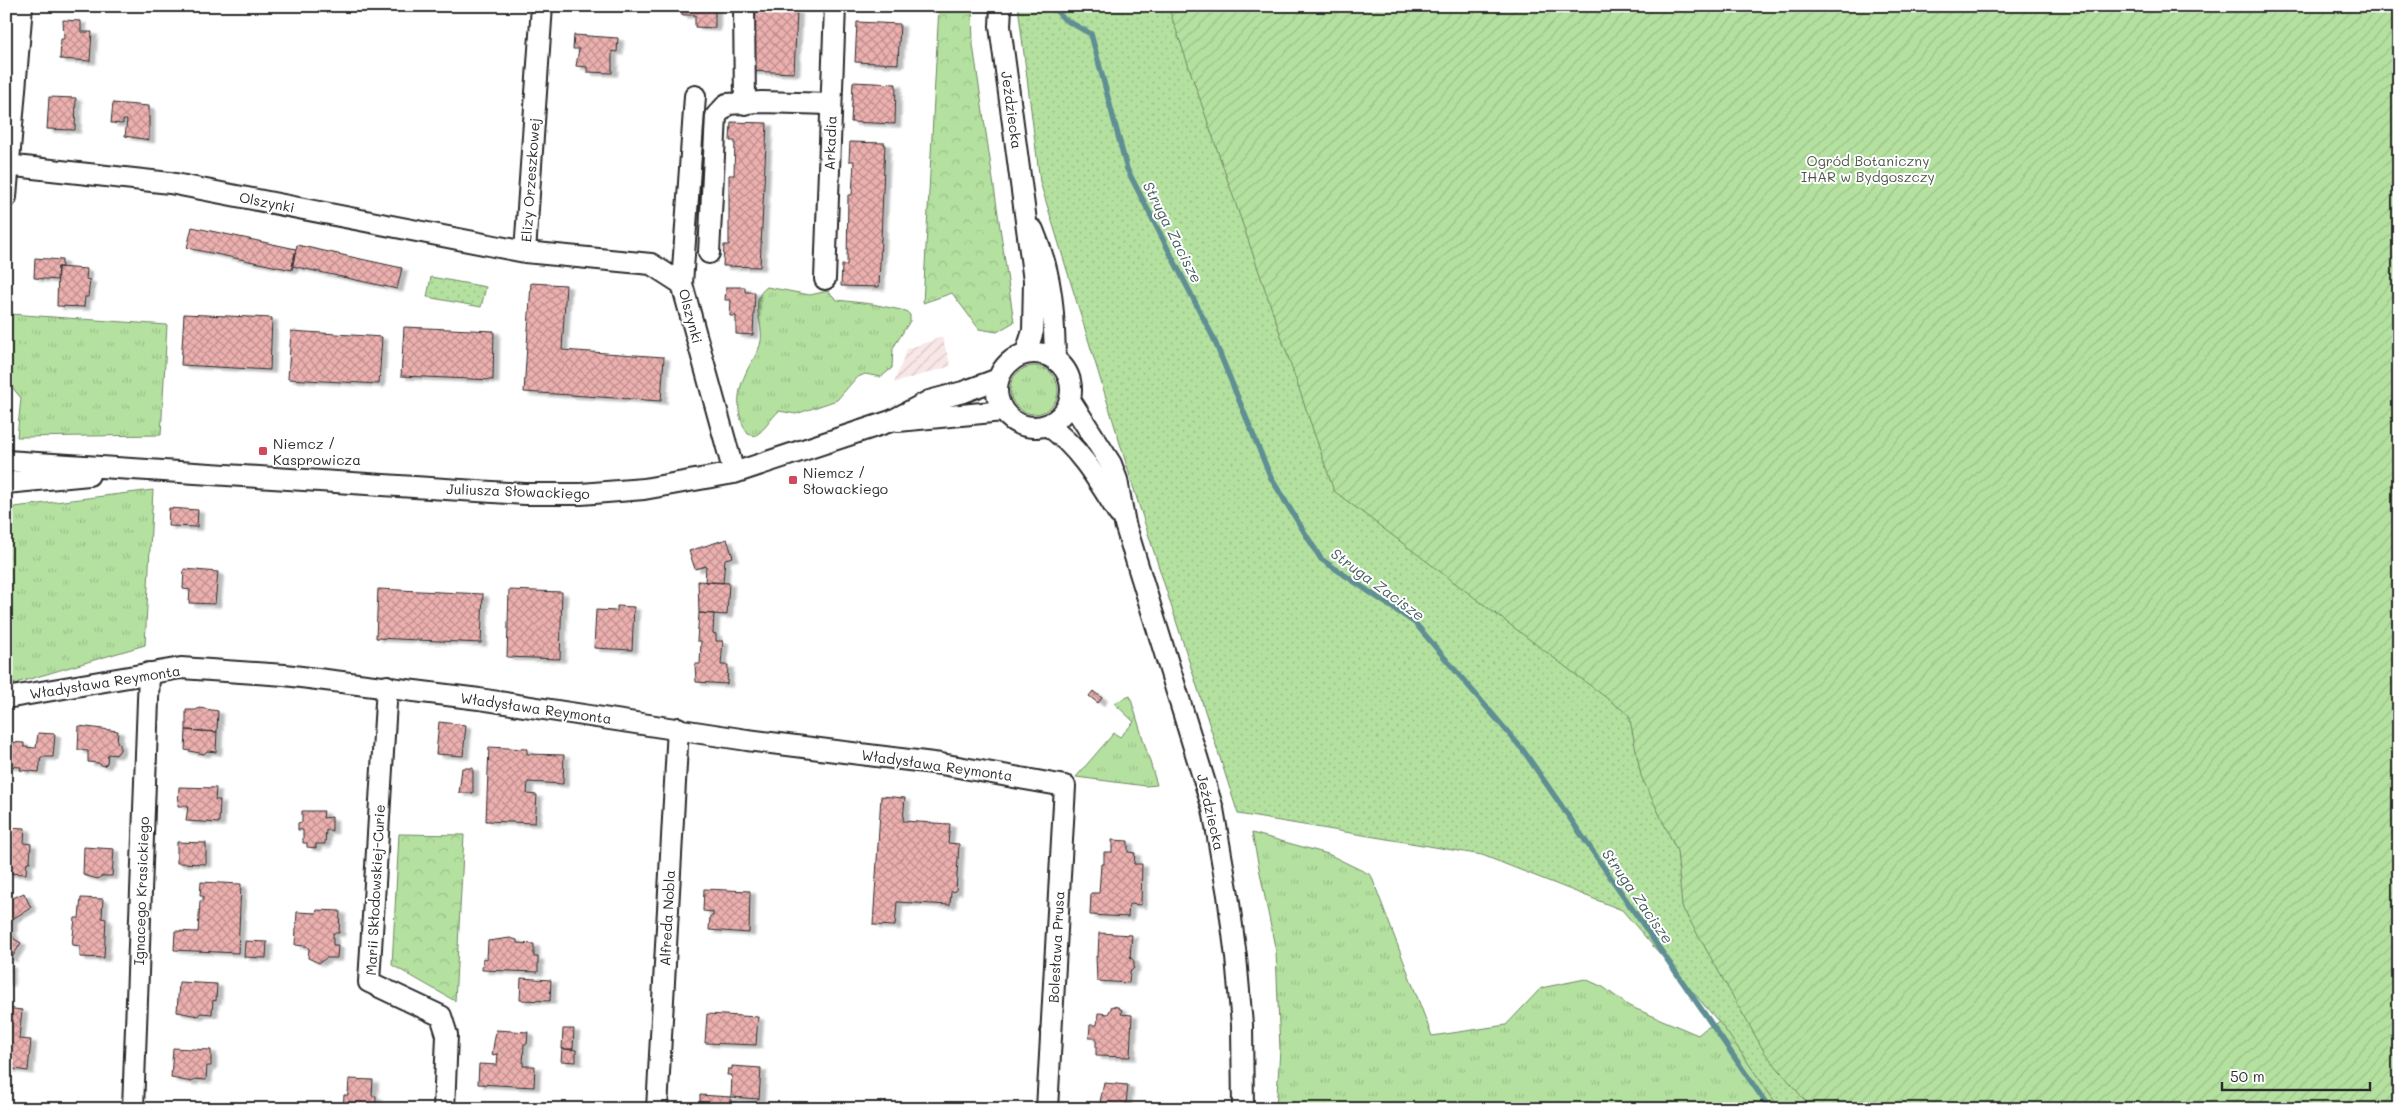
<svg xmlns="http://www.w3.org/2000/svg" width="2405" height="1115" font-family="Mali,sans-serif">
  <defs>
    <pattern id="industrial-furrows" width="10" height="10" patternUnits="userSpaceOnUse" patternTransform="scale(1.25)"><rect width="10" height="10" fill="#f9e7e7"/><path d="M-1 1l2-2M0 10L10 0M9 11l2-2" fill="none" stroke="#d6c6c6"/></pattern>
    <pattern id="grass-tufts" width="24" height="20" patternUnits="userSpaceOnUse" patternTransform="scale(1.25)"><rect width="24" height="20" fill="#b4e19f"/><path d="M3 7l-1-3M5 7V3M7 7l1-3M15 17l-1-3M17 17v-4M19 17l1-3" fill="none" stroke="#9bc189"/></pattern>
    <pattern id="forest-crowns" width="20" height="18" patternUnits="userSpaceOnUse" patternTransform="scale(1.25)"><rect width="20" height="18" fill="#b4e19f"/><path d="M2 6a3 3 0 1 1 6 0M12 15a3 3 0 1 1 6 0" fill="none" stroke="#9bc189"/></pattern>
    <pattern id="park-dots" width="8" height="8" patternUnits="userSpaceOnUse" patternTransform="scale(1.25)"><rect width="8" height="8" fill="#b4e19f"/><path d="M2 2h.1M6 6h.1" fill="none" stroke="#9bc189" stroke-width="1.8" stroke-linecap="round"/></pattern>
    <pattern id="garden-furrows" width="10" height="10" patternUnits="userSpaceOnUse" patternTransform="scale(1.25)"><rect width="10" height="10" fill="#b4e19f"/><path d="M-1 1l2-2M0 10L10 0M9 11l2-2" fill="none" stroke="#9bc189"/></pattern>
    <pattern id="building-cross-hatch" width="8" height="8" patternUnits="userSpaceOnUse" patternTransform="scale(1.25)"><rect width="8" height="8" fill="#ecb0af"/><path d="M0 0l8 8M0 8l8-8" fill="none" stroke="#bf8f8f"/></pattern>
    <filter id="shadow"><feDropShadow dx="5.5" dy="3" stdDeviation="1" flood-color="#0004"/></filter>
  </defs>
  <rect width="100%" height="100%" fill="#fff"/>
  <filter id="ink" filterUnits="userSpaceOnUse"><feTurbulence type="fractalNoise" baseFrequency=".02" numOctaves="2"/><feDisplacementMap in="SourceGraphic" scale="10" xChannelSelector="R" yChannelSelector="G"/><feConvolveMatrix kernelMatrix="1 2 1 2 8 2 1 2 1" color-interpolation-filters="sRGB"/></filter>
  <g filter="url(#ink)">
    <path fill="url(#industrial-furrows)" d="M 942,337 L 951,366 L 894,383 L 907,349 Z"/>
    <path fill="url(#grass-tufts)" stroke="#708665" d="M 767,287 L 810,295 L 828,291 L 837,300 L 872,304 L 906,311 L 910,315 L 910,321 L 893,348 L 892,368 L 881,377 L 865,374 L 856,378 L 837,400 L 796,414 L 779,411 C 770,419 766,429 755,436 L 748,434 C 736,417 736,394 745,375 C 749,364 759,353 761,341 C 764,322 748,300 767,287 Z
      M 10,314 L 167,325 L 161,435 L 17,437 L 21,398 L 6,380 L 6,342 Z
      M1010 390a24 24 0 1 1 48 0a24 24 0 1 1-48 0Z
      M 153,490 L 145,645 L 6,686 L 6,545 L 10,541 L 14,507 Z
      M 1130,696 L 1157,785 L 1146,786 L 1076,777 L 1114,733 L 1120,737 L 1134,722 L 1114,703 Z
      M 1252,833 L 1328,854 L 1371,875 L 1432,1036 L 1506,1025 L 1541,988 L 1585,979 L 1603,987 L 1629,1006 L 1698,1035 L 1705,1029 L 1739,1011 L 1912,1109 L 1276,1109 L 1280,1050 L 1276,952 Z"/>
    <path fill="url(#forest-crowns)" stroke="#708665" d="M 939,6 L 972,6 L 973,45 L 1014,322 L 997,332 L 979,329 L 952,293 L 923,303 Z
      M 399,834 L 464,835 L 455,1001 L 392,965 Z"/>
    <path fill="url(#park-dots)" stroke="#708665" d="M 1018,6 L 2399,6 L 2399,1109 L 1780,1109 L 1724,1028 L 1622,910 L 1482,855 L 1238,814 L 1137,499 L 1040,182 Z
      M 431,277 L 486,287 L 481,307 L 427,297 Z"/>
    <path fill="url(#garden-furrows)" stroke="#708665" d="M 1168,6 L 2399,6 L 2399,1109 L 1812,1109 L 1765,1053 L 1682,907 L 1677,851 L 1641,776 L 1629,715 L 1334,491 Z"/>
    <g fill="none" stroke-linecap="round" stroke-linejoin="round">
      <path stroke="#5f8f93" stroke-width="5.5" d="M 1052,6 L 1064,19 L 1091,34 L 1127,169 L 1213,337 L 1271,478 L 1321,559 L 1415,623 L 1523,750 L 1770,1109"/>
    </g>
    <path fill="url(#building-cross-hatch)" stroke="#2b2b2b" filter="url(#shadow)" d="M 682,6 L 715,6 L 715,28 L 695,27 L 695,15 L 682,15 Z
      M 753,9 L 797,11 L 794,73 L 750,71 Z
      M 63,20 L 81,21 L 81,32 L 92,32 L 90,61 L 60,59 L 61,39 L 64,39 Z
      M 857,22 L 900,24 L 898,64 L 855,62 Z
      M 574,35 L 618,38 L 617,52 L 612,51 L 612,73 L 587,72 L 587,67 L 576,66 L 579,49 L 573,49 Z
      M 853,82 L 896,84 L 895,124 L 851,122 Z
      M 49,97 L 76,98 L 75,130 L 47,129 Z
      M 113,103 L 149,106 L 149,140 L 125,136 L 127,120 L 123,120 L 123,124 L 111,123 Z
      M 731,122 L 767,123 L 760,267 L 723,266 L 724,245 L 729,245 L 729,175 L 734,175 L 735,141 L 730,141 Z
      M 850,142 L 885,143 L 879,287 L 841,286 L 842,265 L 847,265 L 848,195 L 852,195 L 854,161 L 849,161 Z
      M 192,227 L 296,249 L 292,270 L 187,248 Z
      M 297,245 L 402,268 L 397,289 L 292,266 Z
      M 35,258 L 62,260 L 62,267 L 58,267 L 57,280 L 34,278 Z
      M 58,267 L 87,269 L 86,279 L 90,280 L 88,297 L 85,297 L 84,307 L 57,306 Z
      M 531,283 L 566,285 L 562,350 L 664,357 L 661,401 L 524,392 Z
      M 726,287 L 745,287 L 745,292 L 755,292 L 753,335 L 736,334 L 736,316 L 730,316 L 731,300 L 725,300 Z
      M 184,314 L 272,318 L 270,370 L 181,365 Z
      M 404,327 L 494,331 L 493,380 L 401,376 Z
      M 291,331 L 382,337 L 379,384 L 288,379 Z
      M 169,508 L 198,510 L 197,527 L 168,526 Z
      M 727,539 L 733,557 L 725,559 L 723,583 L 705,582 L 706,566 L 695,569 L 689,551 Z
      M 184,569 L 218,572 L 215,604 L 189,603 L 190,590 L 183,589 Z
      M 698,581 L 729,583 L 727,615 L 699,613 Z
      M 378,589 L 483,594 L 481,643 L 376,638 Z
      M 509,590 L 562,592 L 560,659 L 507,657 Z
      M 617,606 L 634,607 L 632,650 L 594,648 L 596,610 L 617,611 Z
      M 699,613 L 714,614 L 713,633 L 716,634 L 716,641 L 723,641 L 721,665 L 728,665 L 727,684 L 696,682 L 695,664 L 700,664 L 701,641 L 697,641 Z
      M 1093,691 L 1102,698 L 1098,703 L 1089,696 Z
      M 199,708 L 218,711 L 217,732 L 186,730 L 186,710 L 196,710 Z
      M 439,722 L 466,725 L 463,756 L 436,754 Z
      M 79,726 L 118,731 L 117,742 L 120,744 L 120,750 L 116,755 L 108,754 L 107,763 L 104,766 L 98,763 L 88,762 L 88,751 L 78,750 Z
      M 186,730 L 217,732 L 216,752 L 207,751 L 204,754 L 185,750 Z
      M 38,733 L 55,734 L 53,757 L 41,757 L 39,772 L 20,770 L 21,767 L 6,766 L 6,742 L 24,743 L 24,747 L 36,748 Z
      M 489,747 L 527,749 L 527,754 L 564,755 L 563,784 L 528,782 L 527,794 L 537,795 L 535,823 L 486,821 Z
      M 462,768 L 473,768 L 473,793 L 459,793 Z
      M 179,787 L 216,788 L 215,800 L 220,800 L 219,823 L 186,821 L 188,806 L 178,806 Z
      M 881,796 L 905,798 L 903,821 L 950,824 L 948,843 L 959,844 L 956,891 L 951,892 L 950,905 L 897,902 L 895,926 L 873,925 Z
      M 302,811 L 324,811 L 323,818 L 332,817 L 332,831 L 326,830 L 325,844 L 316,844 L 316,848 L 307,847 L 307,843 L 303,843 L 303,830 L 298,830 L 298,823 L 302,822 Z
      M 6,827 L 25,828 L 24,843 L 31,844 L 30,862 L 27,862 L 26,874 L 6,873 Z
      M 1112,840 L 1128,841 L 1128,852 L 1135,853 L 1134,864 L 1142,864 L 1141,905 L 1129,904 L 1128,917 L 1090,915 L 1091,893 L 1099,893 L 1101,864 L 1104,864 L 1104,852 L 1112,852 Z
      M 177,842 L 206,843 L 206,864 L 177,863 Z
      M 84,847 L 114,849 L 112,876 L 102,876 L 98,879 L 83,875 Z
      M 201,882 L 241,884 L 238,953 L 174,950 L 175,931 L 198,932 L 200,901 L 203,901 L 203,896 L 200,896 Z
      M 704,889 L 750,891 L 749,933 L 709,930 L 710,916 L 713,916 L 713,912 L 703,911 Z
      M 24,893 L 31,908 L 12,919 L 11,931 L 14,939 L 21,943 L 11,959 L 6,956 L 6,901 Z
      M 81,898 L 103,899 L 102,918 L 106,919 L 104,958 L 80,957 L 80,946 L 72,945 L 75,918 L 79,918 Z
      M 317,910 L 340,911 L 339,933 L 333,933 L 333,945 L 338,945 L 337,958 L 326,958 L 319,963 L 308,958 L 309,949 L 306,946 L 295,945 L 297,912 L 316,913 Z
      M 1099,933 L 1132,935 L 1130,957 L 1134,961 L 1134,968 L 1130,972 L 1129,983 L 1097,981 L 1096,956 L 1098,956 Z
      M 510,938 L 517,940 L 517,943 L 534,944 L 534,957 L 538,957 L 538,972 L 482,970 L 483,958 L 487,959 L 488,941 Z
      M 245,941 L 267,942 L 266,958 L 244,957 Z
      M 6,965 L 10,965 L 9,983 L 6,983 Z
      M 521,978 L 551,980 L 550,1001 L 520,1000 Z
      M 179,982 L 217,984 L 216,1001 L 213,1000 L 212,1014 L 200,1013 L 198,1016 L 177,1012 Z
      M 1112,1006 L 1118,1007 L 1122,1010 L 1121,1014 L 1132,1015 L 1130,1057 L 1096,1056 L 1096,1038 L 1089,1038 L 1090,1025 L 1097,1025 L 1098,1013 L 1108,1014 Z
      M 6,1008 L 22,1010 L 19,1039 L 31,1040 L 28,1071 L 6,1068 L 6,1038 L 9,1038 L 9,1030 L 6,1030 Z
      M 707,1014 L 758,1017 L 756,1045 L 705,1043 Z
      M 563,1029 L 574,1029 L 573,1049 L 562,1049 Z
      M 496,1030 L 528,1032 L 527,1044 L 524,1044 L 523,1066 L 535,1066 L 534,1087 L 478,1084 L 479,1064 L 497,1065 L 498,1054 L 492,1055 Z
      M 173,1048 L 211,1050 L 211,1066 L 207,1066 L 206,1080 L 194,1079 L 192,1082 L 171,1078 Z
      M 562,1049 L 576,1050 L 576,1062 L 561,1061 Z
      M 732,1066 L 761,1068 L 759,1099 L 731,1097 L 732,1075 L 727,1075 L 728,1069 L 732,1069 Z
      M 349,1079 L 373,1080 L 372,1096 L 376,1096 L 376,1109 L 379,1109 L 343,1109 L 344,1095 L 348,1095 Z
      M 1104,1083 L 1128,1085 L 1126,1104 L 1131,1104 L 1131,1109 L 1103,1109 L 1103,1103 L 1100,1102 Z
      M 700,1095 L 731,1097 L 730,1109 L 700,1109 Z
      M 6,1104 L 16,1105 L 16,1109 L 6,1109 Z
      M 201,1104 L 211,1105 L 211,1107 L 223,1109 L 189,1109 L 189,1107 L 201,1107 Z"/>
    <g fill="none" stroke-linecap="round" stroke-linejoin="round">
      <defs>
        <path id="minor" d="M 542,6 L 525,252 L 651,264 L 682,284
          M 744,6 L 745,104
          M 1001,6 L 1000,26 L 1034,281 L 1033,331 L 1026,353
          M 695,96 L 682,284 L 734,473
          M 6,165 L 170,183 L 525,252
          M 6,197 L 22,6
          M 1033,230 C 1052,274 1054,311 1055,359
          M 709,253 L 716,116 L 727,104 L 762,102 L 831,104
          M 825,279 L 835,6
          M997 390a37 37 0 1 1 74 0a37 37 0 1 1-74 0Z
          M 1070,400 L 1111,464 L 1117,480 L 1125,524 L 1213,809 L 1228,895 L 1236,957 L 1242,1025 L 1243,1109
          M 898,421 L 1003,411
          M 1047,425 C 1080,448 1098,480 1119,514
          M 6,461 L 525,494 L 581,494 L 644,489 L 734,473 L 891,421 L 929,401 L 963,392 L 998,379
          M 6,483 L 89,475
          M 387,686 L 369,982 L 441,1016 L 447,1035 L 444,1109
          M 6,698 L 181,668 L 285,675 L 479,699 L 747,740 L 941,764 L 1065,786 L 1047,1109
          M 133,1109 L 149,673
          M 657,1109 L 678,728"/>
      </defs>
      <use href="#minor" stroke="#2b2b2b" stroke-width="24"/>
      <use href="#minor" stroke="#fff" stroke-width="20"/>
    </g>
  </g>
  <g fill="#d1495b" stroke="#fff" stroke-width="2">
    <rect x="258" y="446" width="10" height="10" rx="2.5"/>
    <rect x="788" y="475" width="10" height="10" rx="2.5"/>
  </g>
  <g text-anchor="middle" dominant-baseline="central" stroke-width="4" stroke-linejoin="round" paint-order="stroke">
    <g font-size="14" fill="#2b2b2b" stroke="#fff">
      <text transform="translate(1012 110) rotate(82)">Jeździecka</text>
      <text transform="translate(830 143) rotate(-88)">Arkadia</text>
      <text transform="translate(530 180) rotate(-86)">Elizy Orzeszkowej</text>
      <text transform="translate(267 202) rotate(11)">Olszynki</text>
      <text transform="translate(691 316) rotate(75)">Olszynki</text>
      <text transform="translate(518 491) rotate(2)">Juliusza Słowackiego</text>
      <text transform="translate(105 682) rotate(-9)">Władysława Reymonta</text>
      <text transform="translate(536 708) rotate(8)">Władysława Reymonta</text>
      <text transform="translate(937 765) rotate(8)">Władysława Reymonta</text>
      <text transform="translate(1211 812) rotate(77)">Jeździecka</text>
      <text transform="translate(375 890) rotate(-87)">Marii Skłodowskiej-Curie</text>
      <text transform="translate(141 891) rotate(-88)">Ignacego Krasickiego</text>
      <text transform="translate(667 918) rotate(-87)">Alfreda Nobla</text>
      <text transform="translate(1056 947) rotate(-87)">Bolesława Prusa</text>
    </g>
    <g font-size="14" fill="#4d5848" stroke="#fff">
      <text x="1868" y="160">Ogród Botaniczny<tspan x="1868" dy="16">IHAR w Bydgoszczy</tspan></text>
    </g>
    <g font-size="14" fill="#2b2b2b" stroke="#fff" text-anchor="start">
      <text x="273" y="443">Niemcz /<tspan x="273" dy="16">Kasprowicza</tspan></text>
      <text x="803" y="472">Niemcz /<tspan x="803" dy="16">Słowackiego</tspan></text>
    </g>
    <g font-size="15" font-style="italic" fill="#455d5f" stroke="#fff">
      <text transform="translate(1173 232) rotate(63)">Struga Zacisze</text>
      <text transform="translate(1378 584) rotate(36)">Struga Zacisze</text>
      <text transform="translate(1638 896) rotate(55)">Struga Zacisze</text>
    </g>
  </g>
  <rect width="2405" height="1115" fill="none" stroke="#fff" stroke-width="25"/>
  <rect x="12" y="12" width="2380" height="1090" fill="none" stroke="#2b2b2b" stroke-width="2" filter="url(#ink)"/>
  <path d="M2222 1082v8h148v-8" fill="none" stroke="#2b2b2b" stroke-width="2.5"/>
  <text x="2230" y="1082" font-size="15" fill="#2b2b2b" stroke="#ffffff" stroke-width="4" paint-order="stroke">50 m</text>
</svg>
